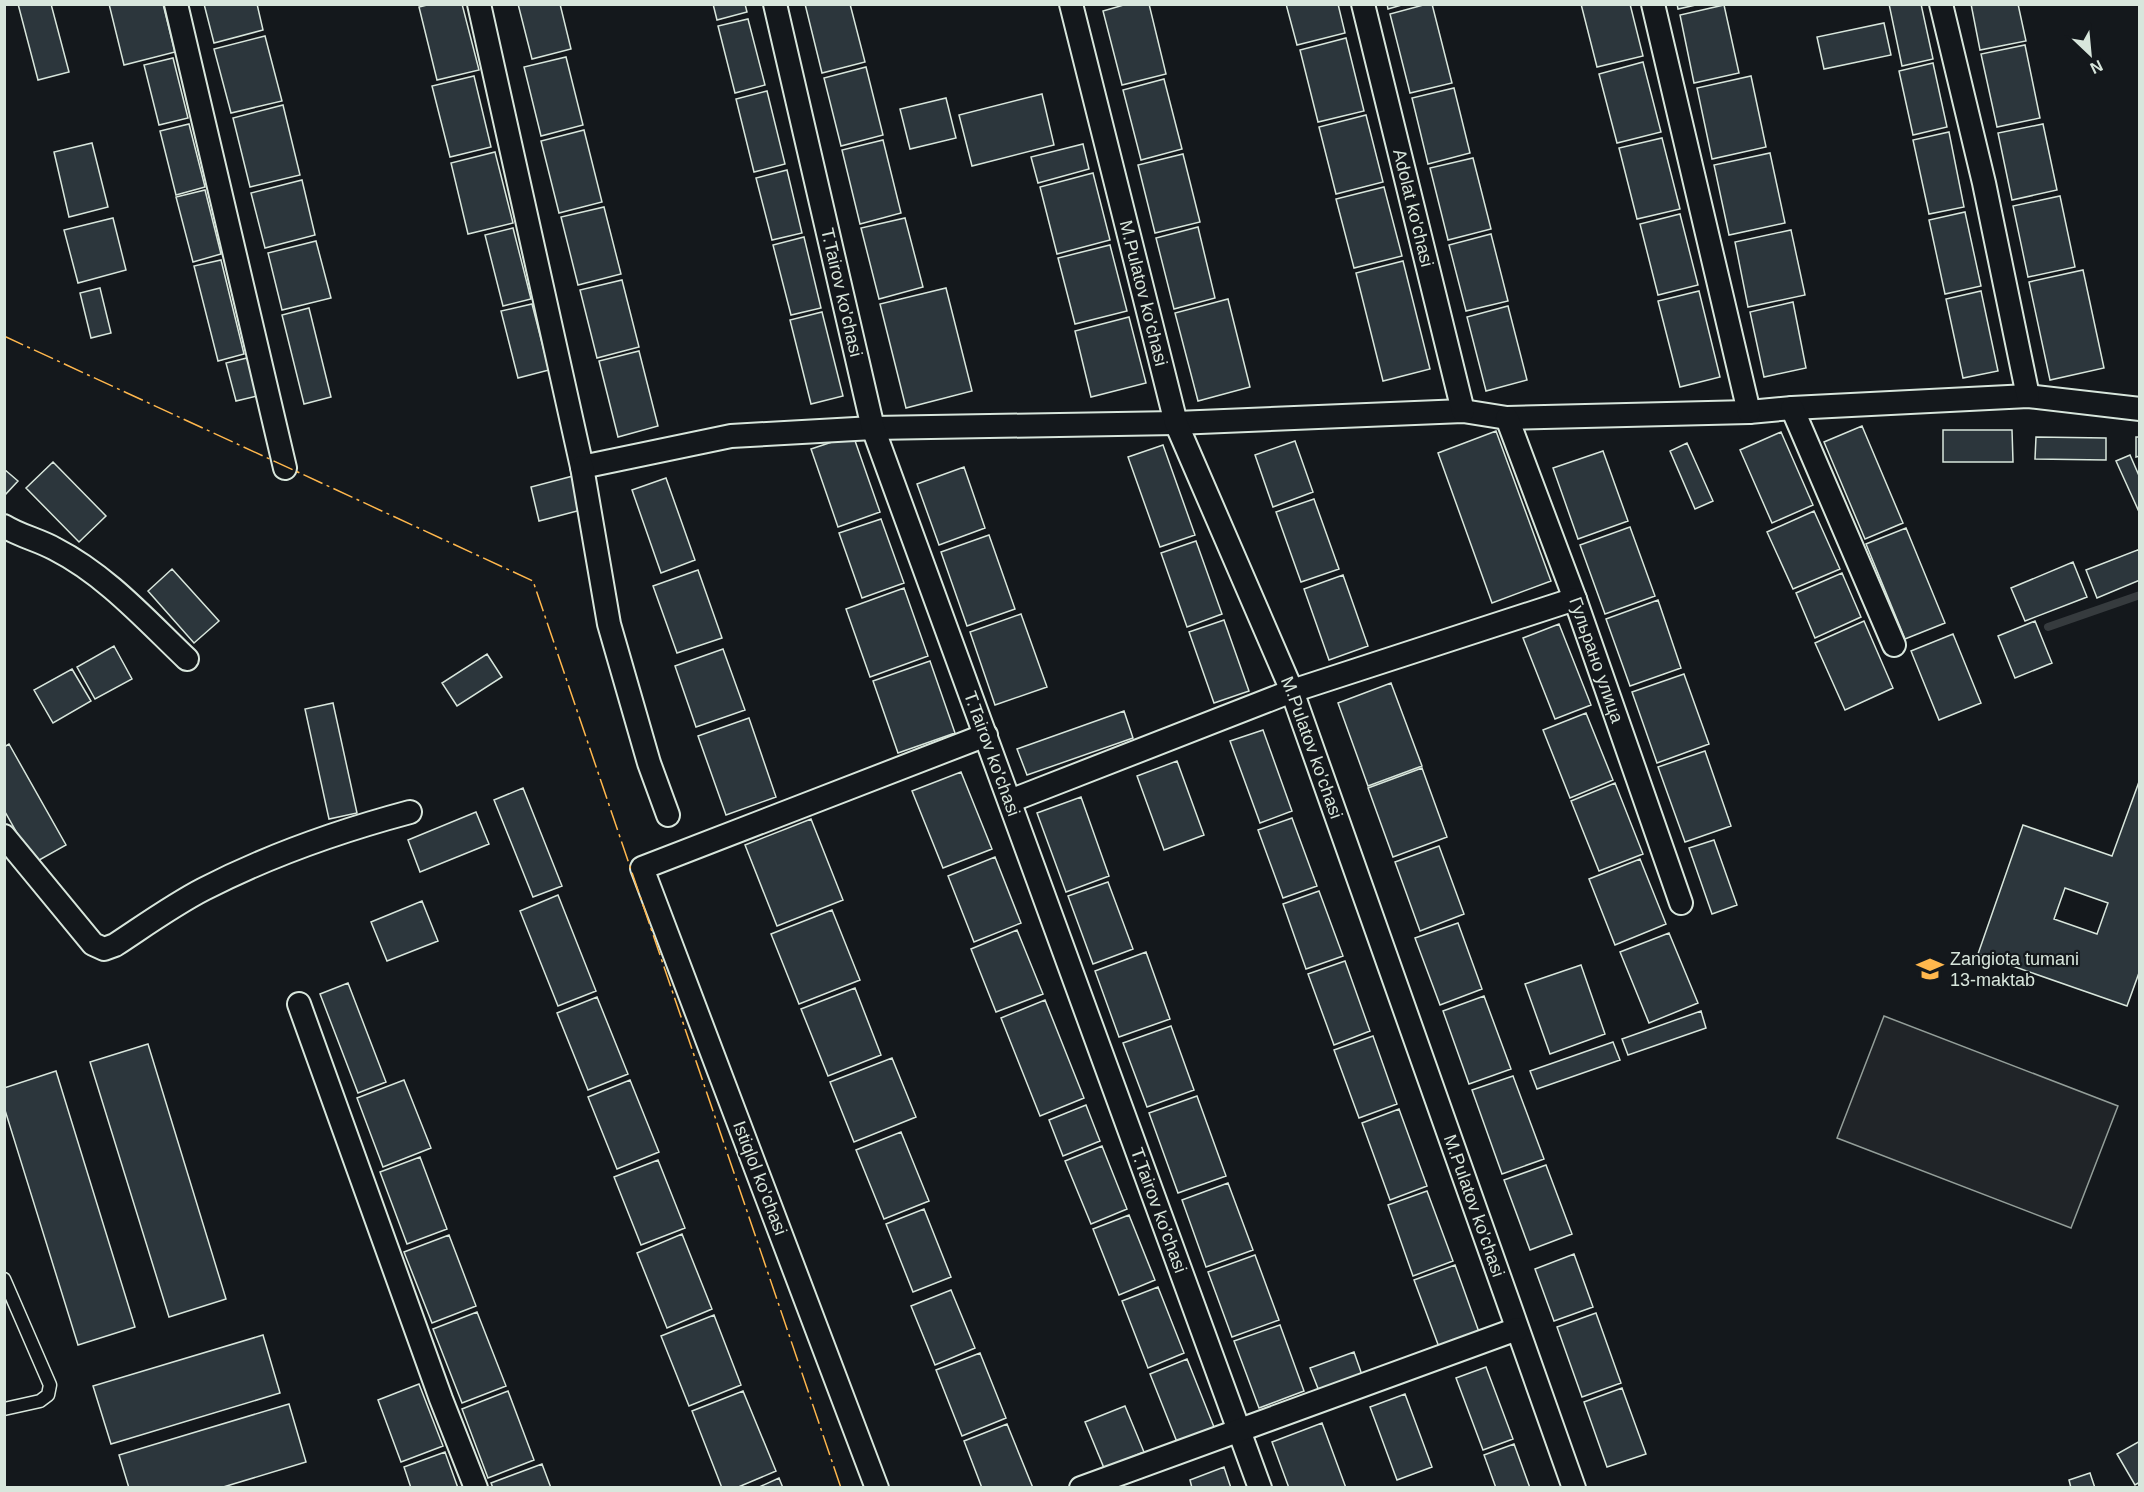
<svg xmlns="http://www.w3.org/2000/svg" width="2144" height="1492" font-family="Helvetica,sans-serif">
  <rect width="100%" height="100%" fill="#14181c"/>
  <path fill="#202428" stroke="#939e99" stroke-width="1.5" d="M 1884,1016 L 2118,1106 L 2071,1228 L 1837,1138 Z"/>
  <g fill="none" stroke-linecap="round" stroke-linejoin="round">
    <path stroke="#363b3e" stroke-width="8" d="M 2048,627 L 2140,595"/>
  </g>
  <path fill="#2c363c" stroke="#d8e6dc" stroke-width="1.5" fill-rule="evenodd" d="M 18,4 L 51,4 L 69,72 L 38,80 Z
    M 109,4 L 163,4 L 175,52 L 124,65 Z
    M 204,4 L 257,4 L 263,30 L 214,43 Z
    M 431,4 L 462,4 L 479,70 L 437,80 L 419,7 Z
    M 518,4 L 560,4 L 571,49 L 532,59 Z
    M 713,4 L 745,4 L 747,12 L 717,20 Z
    M 805,4 L 850,4 L 865,62 L 822,73 Z
    M 1127,4 L 1149,4 L 1166,74 L 1122,85 L 1103,11 Z
    M 1286,4 L 1338,4 L 1345,33 L 1297,45 Z
    M 1387,4 L 1405,4 L 1388,9 Z
    M 1427,4 L 1432,4 L 1452,83 L 1410,93 L 1390,14 Z
    M 1581,4 L 1630,4 L 1643,56 L 1597,67 Z
    M 1677,4 L 1700,4 L 1678,9 Z
    M 1889,4 L 1921,4 L 1933,59 L 1902,66 Z
    M 1971,4 L 2018,4 L 2026,41 L 1980,50 Z
    M 1724,5 L 1739,73 L 1694,83 L 1680,15 Z
    M 748,19 L 765,85 L 735,93 L 718,26 Z
    M 1884,23 L 1891,55 L 1824,69 L 1817,37 Z
    M 265,36 L 282,101 L 231,113 L 214,49 Z
    M 1346,38 L 1364,111 L 1318,122 L 1300,50 Z
    M 2025,45 L 2040,118 L 1997,127 L 1981,54 Z
    M 566,57 L 583,125 L 541,136 L 524,67 Z
    M 173,58 L 188,118 L 159,125 L 144,65 Z
    M 1643,62 L 1661,132 L 1617,143 L 1599,74 Z
    M 1933,63 L 1947,127 L 1913,135 L 1899,71 Z
    M 866,67 L 883,135 L 841,146 L 824,78 Z
    M 474,76 L 491,147 L 450,157 L 432,86 Z
    M 1751,76 L 1766,147 L 1712,159 L 1697,88 Z
    M 1164,79 L 1182,149 L 1141,160 L 1123,90 Z
    M 1454,88 L 1470,153 L 1428,164 L 1412,98 Z
    M 767,91 L 785,164 L 754,172 L 736,99 Z
    M 1042,94 L 1054,145 L 972,166 L 959,115 Z
    M 946,98 L 956,138 L 910,149 L 900,109 Z
    M 283,105 L 300,175 L 250,187 L 233,118 Z
    M 1366,115 L 1383,182 L 1336,194 L 1319,127 Z
    M 189,124 L 205,187 L 176,195 L 160,131 Z
    M 2043,124 L 2057,190 L 2012,200 L 1998,133 Z
    M 584,130 L 602,202 L 559,213 L 541,141 Z
    M 1949,132 L 1964,207 L 1929,214 L 1913,140 Z
    M 1662,138 L 1680,209 L 1637,219 L 1619,148 Z
    M 883,140 L 901,213 L 860,224 L 842,150 Z
    M 92,143 L 108,207 L 69,217 L 54,152 Z
    M 1083,144 L 1089,169 L 1038,183 L 1031,157 Z
    M 495,152 L 513,223 L 468,234 L 451,163 Z
    M 1770,153 L 1785,223 L 1729,235 L 1714,165 Z
    M 1183,154 L 1200,222 L 1155,233 L 1138,165 Z
    M 1473,158 L 1491,229 L 1448,240 L 1430,168 Z
    M 787,170 L 802,233 L 772,240 L 756,178 Z
    M 1093,173 L 1110,240 L 1057,254 L 1040,187 Z
    M 302,180 L 315,235 L 265,248 L 251,193 Z
    M 1384,187 L 1402,256 L 1354,268 L 1336,199 Z
    M 205,190 L 221,254 L 193,262 L 176,197 Z
    M 2060,196 L 2075,267 L 2028,277 L 2013,206 Z
    M 604,207 L 621,274 L 578,285 L 561,217 Z
    M 1965,212 L 1981,286 L 1945,294 L 1929,220 Z
    M 1680,214 L 1698,285 L 1658,295 L 1640,224 Z
    M 113,218 L 126,270 L 78,283 L 64,230 Z
    M 905,218 L 923,287 L 879,299 L 861,228 Z
    M 1198,227 L 1215,298 L 1174,309 L 1156,238 Z
    M 513,228 L 531,299 L 503,306 L 485,235 Z
    M 1791,230 L 1805,295 L 1748,307 L 1735,242 Z
    M 1491,234 L 1508,301 L 1466,311 L 1449,245 Z
    M 804,237 L 821,308 L 791,315 L 773,245 Z
    M 316,241 L 331,298 L 282,310 L 268,253 Z
    M 1110,245 L 1127,311 L 1075,324 L 1058,258 Z
    M 221,260 L 244,354 L 218,361 L 194,266 Z
    M 1403,261 L 1430,369 L 1383,381 L 1356,273 Z
    M 2083,270 L 2104,368 L 2050,380 L 2029,282 Z
    M 622,280 L 639,347 L 597,358 L 580,290 Z
    M 100,288 L 111,333 L 91,338 L 80,293 Z
    M 946,288 L 972,391 L 906,408 L 880,304 Z
    M 1699,291 L 1720,377 L 1680,387 L 1658,301 Z
    M 1981,291 L 1998,371 L 1963,378 L 1946,299 Z
    M 1228,299 L 1250,387 L 1198,401 L 1175,313 Z
    M 1793,302 L 1806,368 L 1764,377 L 1750,312 Z
    M 532,304 L 549,370 L 518,378 L 501,311 Z
    M 1508,306 L 1527,380 L 1486,391 L 1467,317 Z
    M 309,308 L 331,397 L 304,404 L 282,315 Z
    M 822,312 L 843,396 L 811,404 L 790,320 Z
    M 1129,317 L 1146,383 L 1091,397 L 1075,331 Z
    M 639,351 L 658,426 L 618,437 L 599,361 Z
    M 247,358 L 257,396 L 236,401 L 226,363 Z
    M 1862,426 L 1903,523 L 1865,539 L 1824,442 Z
    M 1943,430 L 2012,430 L 2013,462 L 1943,462 Z
    M 1496,431 L 1551,581 L 1492,603 L 1438,453 Z
    M 1781,432 L 1813,505 L 1772,523 L 1740,450 Z
    M 853,435 L 880,512 L 838,527 L 811,449 Z
    M 2036,437 L 2106,438 L 2106,460 L 2035,459 Z
    M 2136,437 L 2140,437 L 2140,456 L 2136,457 Z
    M 1295,441 L 1313,492 L 1273,507 L 1255,455 Z
    M 1687,443 L 1713,501 L 1695,509 L 1670,451 Z
    M 1163,445 L 1195,535 L 1160,547 L 1128,457 Z
    M 1603,451 L 1628,521 L 1578,539 L 1553,468 Z
    M 2130,455 L 2140,478 L 2140,514 L 2116,461 Z
    M 53,462 L 106,516 L 79,542 L 26,488 Z
    M 964,467 L 985,528 L 939,545 L 917,484 Z
    M 4,469 L 18,481 L 4,496 Z
    M 573,476 L 581,510 L 539,521 L 531,487 Z
    M 666,478 L 695,560 L 661,573 L 632,490 Z
    M 1314,499 L 1339,569 L 1301,582 L 1276,512 Z
    M 1814,511 L 1840,569 L 1793,589 L 1767,532 Z
    M 881,519 L 904,583 L 862,598 L 839,533 Z
    M 1630,527 L 1655,596 L 1605,614 L 1580,545 Z
    M 1906,528 L 1945,623 L 1905,639 L 1866,544 Z
    M 989,535 L 1015,609 L 967,626 L 941,552 Z
    M 1196,541 L 1222,614 L 1187,627 L 1161,553 Z
    M 2140,549 L 2140,580 L 2097,598 L 2086,570 Z
    M 2073,562 L 2087,597 L 2025,621 L 2011,588 Z
    M 172,569 L 219,621 L 194,643 L 148,591 Z
    M 698,570 L 722,638 L 677,653 L 653,586 Z
    M 1842,573 L 1861,617 L 1815,638 L 1796,593 Z
    M 1343,575 L 1368,646 L 1329,660 L 1304,589 Z
    M 904,588 L 928,656 L 870,677 L 846,609 Z
    M 1658,600 L 1681,668 L 1630,686 L 1606,619 Z
    M 1021,614 L 1047,687 L 995,705 L 970,632 Z
    M 1224,620 L 1249,691 L 1214,703 L 1189,632 Z
    M 1864,621 L 1893,688 L 1845,710 L 1815,643 Z
    M 2035,621 L 2052,663 L 2015,678 L 1998,636 Z
    M 1559,624 L 1591,705 L 1555,719 L 1523,638 Z
    M 1953,634 L 1981,703 L 1939,720 L 1911,651 Z
    M 114,646 L 132,679 L 95,699 L 77,667 Z
    M 723,649 L 745,710 L 696,727 L 675,666 Z
    M 487,654 L 502,677 L 457,706 L 442,683 Z
    M 930,661 L 955,733 L 898,753 L 873,681 Z
    M 72,669 L 91,701 L 53,723 L 34,690 Z
    M 1684,674 L 1709,744 L 1657,763 L 1632,692 Z
    M 1391,683 L 1422,766 L 1368,786 L 1338,703 Z
    M 333,703 L 357,813 L 329,819 L 305,709 Z
    M 1124,711 L 1133,738 L 1027,775 L 1017,749 Z
    M 1586,713 L 1613,780 L 1570,798 L 1543,730 Z
    M 749,718 L 776,797 L 726,815 L 698,736 Z
    M 1263,730 L 1292,811 L 1260,823 L 1230,741 Z
    M 9,744 L 66,845 L 34,863 L 4,810 L 4,747 Z
    M 1705,751 L 1731,826 L 1685,842 L 1658,767 Z
    M 1177,761 L 1204,835 L 1164,850 L 1137,776 Z
    M 1422,768 L 1447,837 L 1393,857 L 1368,788 Z
    M 961,772 L 992,849 L 943,868 L 912,791 Z
    M 2140,779 L 2140,970 L 2127,1006 L 1978,954 L 2023,825 L 2112,856 ZM 2065,888 L 2108,903 L 2097,934 L 2054,919 Z
    M 1615,783 L 1643,854 L 1599,871 L 1571,801 Z
    M 523,788 L 562,886 L 533,897 L 494,800 Z
    M 1081,797 L 1109,876 L 1066,892 L 1037,813 Z
    M 476,812 L 489,844 L 420,872 L 408,840 Z
    M 1292,818 L 1317,886 L 1283,898 L 1258,830 Z
    M 811,819 L 843,900 L 777,926 L 745,845 Z
    M 1714,840 L 1737,905 L 1712,914 L 1689,848 Z
    M 1439,846 L 1464,914 L 1420,931 L 1395,862 Z
    M 995,857 L 1021,923 L 974,942 L 948,876 Z
    M 1640,859 L 1666,924 L 1615,945 L 1589,879 Z
    M 1108,882 L 1133,949 L 1093,964 L 1068,896 Z
    M 1319,891 L 1343,956 L 1306,969 L 1283,904 Z
    M 558,895 L 596,991 L 558,1006 L 520,911 Z
    M 422,901 L 438,941 L 387,961 L 371,922 Z
    M 832,910 L 860,980 L 799,1004 L 771,934 Z
    M 1458,923 L 1482,989 L 1440,1005 L 1415,938 Z
    M 1017,930 L 1043,994 L 996,1012 L 971,949 Z
    M 1669,933 L 1698,1003 L 1649,1023 L 1620,952 Z
    M 1146,952 L 1170,1019 L 1119,1037 L 1095,971 Z
    M 1345,961 L 1370,1031 L 1334,1045 L 1308,974 Z
    M 1581,965 L 1605,1034 L 1550,1054 L 1525,984 Z
    M 348,983 L 386,1082 L 358,1093 L 320,994 Z
    M 855,988 L 881,1055 L 828,1076 L 801,1009 Z
    M 1484,996 L 1511,1069 L 1469,1084 L 1443,1011 Z
    M 597,997 L 628,1074 L 588,1090 L 557,1013 Z
    M 1045,1000 L 1084,1098 L 1040,1116 L 1001,1018 Z
    M 1701,1011 L 1706,1028 L 1628,1055 L 1622,1039 Z
    M 1171,1026 L 1194,1090 L 1147,1107 L 1123,1043 Z
    M 1373,1036 L 1397,1104 L 1359,1118 L 1334,1050 Z
    M 1613,1042 L 1620,1060 L 1537,1089 L 1530,1071 Z
    M 148,1044 L 226,1299 L 169,1317 L 90,1062 Z
    M 892,1058 L 916,1117 L 854,1142 L 830,1082 Z
    M 56,1071 L 135,1327 L 78,1345 L 4,1107 L 4,1088 Z
    M 1513,1076 L 1544,1159 L 1502,1174 L 1472,1090 Z
    M 404,1080 L 431,1148 L 383,1167 L 357,1098 Z
    M 630,1080 L 659,1152 L 617,1169 L 588,1097 Z
    M 1197,1096 L 1226,1176 L 1178,1193 L 1149,1113 Z
    M 1086,1105 L 1100,1141 L 1063,1156 L 1049,1120 Z
    M 1399,1109 L 1427,1186 L 1390,1200 L 1362,1123 Z
    M 901,1132 L 929,1201 L 884,1219 L 856,1150 Z
    M 1102,1146 L 1127,1209 L 1091,1224 L 1065,1161 Z
    M 420,1157 L 447,1229 L 407,1244 L 380,1172 Z
    M 658,1160 L 685,1228 L 641,1245 L 614,1177 Z
    M 1546,1165 L 1572,1234 L 1530,1250 L 1504,1180 Z
    M 1228,1183 L 1253,1250 L 1206,1267 L 1182,1200 Z
    M 1427,1191 L 1453,1261 L 1413,1276 L 1388,1205 Z
    M 924,1209 L 951,1277 L 913,1292 L 886,1224 Z
    M 1129,1215 L 1155,1280 L 1119,1295 L 1093,1229 Z
    M 682,1234 L 712,1309 L 667,1328 L 637,1253 Z
    M 449,1235 L 476,1306 L 432,1323 L 404,1252 Z
    M 1574,1254 L 1593,1307 L 1554,1321 L 1535,1269 Z
    M 1255,1255 L 1279,1320 L 1232,1337 L 1208,1272 Z
    M 1455,1265 L 1479,1332 L 1439,1347 L 1414,1280 Z
    M 1158,1287 L 1184,1353 L 1148,1368 L 1122,1301 Z
    M 951,1290 L 975,1348 L 935,1365 L 911,1306 Z
    M 477,1312 L 506,1386 L 462,1403 L 433,1329 Z
    M 1596,1313 L 1621,1383 L 1582,1397 L 1557,1327 Z
    M 714,1315 L 741,1385 L 689,1406 L 661,1336 Z
    M 1280,1325 L 1304,1391 L 1259,1408 L 1234,1341 Z
    M 263,1335 L 280,1393 L 111,1444 L 93,1386 Z
    M 1354,1352 L 1362,1375 L 1319,1391 L 1310,1368 Z
    M 980,1353 L 1006,1418 L 962,1436 L 936,1370 Z
    M 1187,1359 L 1214,1427 L 1177,1442 L 1150,1374 Z
    M 1486,1367 L 1513,1439 L 1483,1450 L 1456,1378 Z
    M 419,1384 L 443,1446 L 401,1462 L 378,1400 Z
    M 1622,1388 L 1646,1454 L 1607,1467 L 1584,1402 Z
    M 508,1391 L 534,1460 L 488,1478 L 462,1409 Z
    M 743,1391 L 776,1471 L 736,1488 L 722,1488 L 692,1411 Z
    M 1405,1394 L 1432,1467 L 1397,1480 L 1370,1407 Z
    M 289,1404 L 306,1462 L 220,1488 L 129,1488 L 119,1455 Z
    M 1125,1406 L 1144,1452 L 1104,1468 L 1085,1422 Z
    M 1322,1423 L 1346,1488 L 1289,1488 L 1272,1442 Z
    M 1007,1424 L 1033,1488 L 982,1488 L 964,1441 Z
    M 2140,1441 L 2140,1482 L 2135,1485 L 2117,1454 Z
    M 1514,1444 L 1530,1488 L 1496,1488 L 1484,1455 Z
    M 445,1452 L 458,1488 L 411,1488 L 404,1467 Z
    M 542,1464 L 551,1488 L 493,1488 L 491,1483 Z
    M 1224,1467 L 1231,1488 L 1192,1488 L 1190,1480 Z
    M 2090,1473 L 2095,1488 L 2071,1488 L 2069,1480 Z
    M 779,1478 L 783,1488 L 757,1488 Z"/>
  <g fill="none" stroke-linecap="round" stroke-linejoin="round">
    <defs>
      <path id="service" d="M 4,1279 L 50,1385 L 48,1395 L 40,1401 L 4,1409"/>
      <g id="minor">
        <path d="M 176,4 L 285,468"/>
        <path d="M 479,4 L 582,467 L 731,436 L 873,428 L 1176,423 L 1463,411 L 1507,418 L 1749,412 L 1792,408 L 2028,396 L 2140,409"/>
        <path id="s1" d="M 775,4 L 873,428 L 1260,1488"/>
        <path id="s2" d="M 1071,4 L 1176,423 L 1292,691 L 1574,1488"/>
        <path id="s3" d="M 1363,4 L 1463,411"/>
        <path d="M 1653,4 L 1749,412"/>
        <path d="M 1941,4 L 1984,183 L 2028,396"/>
        <path d="M 1792,408 L 1894,645"/>
        <path id="s4" d="M 1507,418 L 1575,599 L 1681,903"/>
        <path d="M 582,467 L 609,624 L 649,763 L 668,815"/>
        <path d="M 4,526 C 20,536 39,540 55,549 C 106,575 146,620 187,659"/>
        <path d="M 1010,801 L 1292,691 L 1575,599"/>
        <path d="M 4,836 L 93,944 L 104,949 L 115,945 C 144,926 173,905 204,889 C 270,855 339,831 410,812"/>
        <path d="M 299,1004 L 441,1399 L 476,1488"/>
        <path d="M 877,1488 L 642,868 L 986,735"/>
        <path d="M 1081,1488 L 1517,1329"/>
      </g>
    </defs>
    <use href="#service" stroke="#d8e6dc" stroke-width="15"/>
    <use href="#minor" stroke="#d8e6dc" stroke-width="26"/>
    <use href="#service" stroke="#14181c" stroke-width="12"/>
    <use href="#minor" stroke="#14181c" stroke-width="22"/>
    <path stroke="#ffb74d" stroke-width="1.5" stroke-dasharray="21 4.5 3 4.5" stroke-linecap="butt" d="M 4,336 L 533,581 L 841,1488"/>
  </g>
  <defs>
    <symbol id="school-bare" viewBox="-9 -9 18 18"><path d="M0-5L7-2L0 1L-7-2ZM-4 1L0 2.5L4 1V4Q0 6-4 4Z" fill="#ffb74d" stroke="#14181c" stroke-width="2.5" paint-order="stroke"/></symbol>
  </defs>
  <g fill-rule="evenodd">
    <use href="#school-bare" x="1911" y="950" width="38" height="38"/>
  </g>
  <g text-anchor="middle" dominant-baseline="central" stroke-width="4.5" stroke-linejoin="round" paint-order="stroke">
    <g font-size="18" fill="#d8e6dc" stroke="#14181c">
      <text stroke="none"><textPath href="#s3" startOffset="210">Adolat ko'chasi</textPath></text>
      <text stroke="none"><textPath href="#s1" startOffset="296">T.Tairov ko'chasi</textPath></text>
      <text stroke="none"><textPath href="#s2" startOffset="298">M.Pulatov ko'chasi</textPath></text>
      <text stroke="none"><textPath href="#s4" startOffset="258">Гульрано улица</textPath></text>
      <text stroke="none"><textPath href="#s2" startOffset="784">M.Pulatov ko'chasi</textPath></text>
      <text stroke="none"><textPath href="#s1" startOffset="782">T.Tairov ko'chasi</textPath></text>
      <text transform="translate(760 1178) rotate(69)">Istiqlol ko'chasi</text>
      <text stroke="none"><textPath href="#s2" startOffset="1270">M.Pulatov ko'chasi</textPath></text>
      <text stroke="none"><textPath href="#s1" startOffset="1268">T.Tairov ko'chasi</textPath></text>
    </g>
    <g font-size="18" fill="#d8e6dc" stroke="#14181c" text-anchor="start">
      <text x="1950" y="959">Zangiota tumani<tspan x="1950" dy="21">13-maktab</tspan></text>
    </g>
  </g>
  <rect width="2144" height="1492" fill="none" stroke="#d8e6dc" stroke-width="12"/>
  <g transform="translate(2090 54) rotate(154)" stroke="#14181c" stroke-width="4.5" paint-order="stroke">
  <path d="M0-4.5L10 22L0 15L-10 22Z" fill="#d8e6dc"/>
  <text y="-9" font-size="16" font-weight="bold" text-anchor="middle" fill="#d8e6dc">N</text>
  </g>
</svg>
